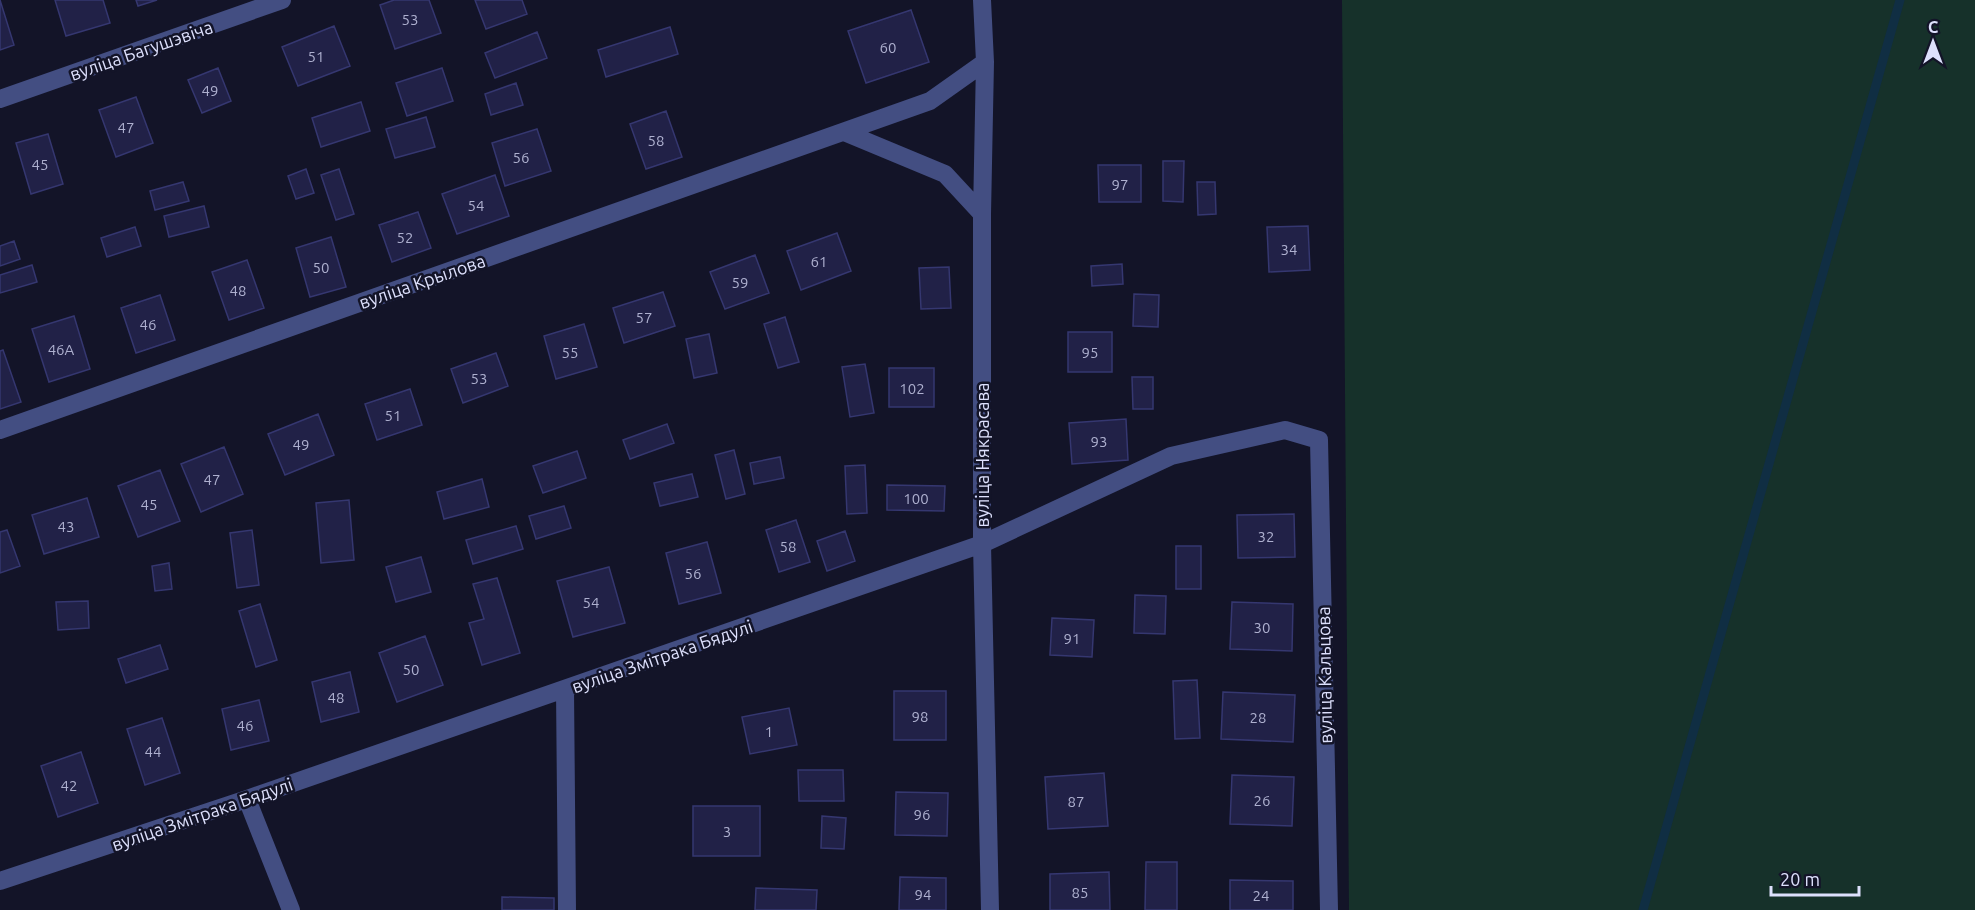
<svg xmlns="http://www.w3.org/2000/svg" width="1975" height="910" font-family="Ubuntu,sans-serif">
  <rect width="100%" height="100%" fill="#131428"/>
  <path fill="#16312a" d="M 1342,0 L 1975,0 L 1975,910 L 1349,910 Z"/>
  <g fill="none" stroke-linecap="round" stroke-linejoin="round">
    <path stroke="#102e43" stroke-width="9" d="M 1643,910 L 1900,0"/>
  </g>
  <path fill="#212147" stroke="#353770" stroke-width="1.5" d="M 0,0 L 14,45 L 0,50 Z
    M 55,0 L 103,0 L 110,23 L 66,36 Z
    M 136,0 L 157,0 L 138,6 Z
    M 394,0 L 429,0 L 441,33 L 395,49 L 380,5 Z
    M 475,0 L 522,0 L 527,14 L 486,29 Z
    M 911,10 L 929,62 L 866,83 L 848,31 Z
    M 334,26 L 350,66 L 298,86 L 282,47 Z
    M 670,27 L 678,54 L 606,77 L 598,50 Z
    M 537,32 L 547,58 L 495,78 L 485,53 Z
    M 218,68 L 231,101 L 202,113 L 188,80 Z
    M 442,68 L 453,101 L 407,116 L 396,83 Z
    M 516,83 L 523,105 L 491,115 L 485,94 Z
    M 136,97 L 153,143 L 116,157 L 99,110 Z
    M 361,102 L 370,131 L 321,147 L 312,118 Z
    M 666,111 L 682,157 L 646,169 L 630,124 Z
    M 426,117 L 435,147 L 395,158 L 386,129 Z
    M 537,129 L 551,171 L 505,186 L 492,143 Z
    M 48,134 L 63,184 L 31,194 L 16,143 Z
    M 1163,161 L 1184,161 L 1183,202 L 1163,201 Z
    M 1098,165 L 1141,165 L 1141,202 L 1099,202 Z
    M 306,169 L 314,193 L 296,199 L 288,176 Z
    M 339,169 L 354,214 L 336,220 L 321,175 Z
    M 495,175 L 509,216 L 457,234 L 442,194 Z
    M 183,182 L 189,201 L 155,210 L 150,191 Z
    M 1197,182 L 1215,182 L 1216,214 L 1198,215 Z
    M 204,206 L 209,227 L 169,237 L 164,216 Z
    M 418,212 L 431,248 L 392,262 L 379,225 Z
    M 1308,226 L 1310,270 L 1269,272 L 1267,227 Z
    M 135,227 L 141,246 L 107,257 L 101,238 Z
    M 837,233 L 851,271 L 801,290 L 787,251 Z
    M 331,237 L 346,287 L 310,297 L 296,248 Z
    M 14,241 L 20,259 L 0,266 L 0,246 Z
    M 755,255 L 769,293 L 725,309 L 710,272 Z
    M 247,260 L 264,308 L 229,320 L 212,272 Z
    M 1122,264 L 1123,284 L 1092,286 L 1091,266 Z
    M 32,265 L 37,282 L 0,293 L 0,275 Z
    M 949,267 L 951,308 L 921,309 L 919,268 Z
    M 663,292 L 675,326 L 624,343 L 613,308 Z
    M 1134,294 L 1159,295 L 1158,327 L 1133,326 Z
    M 160,295 L 175,340 L 136,353 L 121,308 Z
    M 74,316 L 90,369 L 49,382 L 32,329 Z
    M 785,317 L 799,362 L 778,368 L 764,324 Z
    M 584,324 L 597,367 L 556,379 L 544,336 Z
    M 1068,332 L 1112,332 L 1112,372 L 1068,372 Z
    M 709,334 L 717,373 L 694,378 L 686,339 Z
    M 3,350 L 21,402 L 0,409 L 0,351 Z
    M 496,353 L 508,386 L 463,403 L 451,369 Z
    M 865,364 L 874,413 L 850,417 L 842,367 Z
    M 889,368 L 934,368 L 934,407 L 889,407 Z
    M 1132,377 L 1153,377 L 1153,409 L 1133,409 Z
    M 410,389 L 422,425 L 377,440 L 365,404 Z
    M 318,414 L 334,455 L 285,475 L 268,434 Z
    M 1126,419 L 1128,460 L 1072,464 L 1069,423 Z
    M 667,424 L 674,443 L 630,459 L 623,440 Z
    M 224,447 L 243,494 L 201,512 L 181,464 Z
    M 734,450 L 745,494 L 726,499 L 715,455 Z
    M 577,451 L 586,478 L 543,493 L 533,466 Z
    M 780,457 L 784,478 L 754,484 L 750,463 Z
    M 865,465 L 867,513 L 847,514 L 845,466 Z
    M 160,470 L 180,521 L 138,537 L 118,486 Z
    M 692,474 L 698,497 L 660,506 L 654,483 Z
    M 482,479 L 489,507 L 444,519 L 437,492 Z
    M 887,485 L 945,486 L 944,511 L 887,510 Z
    M 87,498 L 99,537 L 44,554 L 32,515 Z
    M 349,500 L 354,560 L 321,563 L 316,503 Z
    M 564,506 L 571,528 L 536,539 L 529,516 Z
    M 1294,514 L 1295,557 L 1238,558 L 1237,515 Z
    M 796,520 L 810,562 L 779,572 L 766,530 Z
    M 516,526 L 523,549 L 473,564 L 466,540 Z
    M 7,530 L 20,566 L 0,573 L 0,532 Z
    M 252,530 L 259,585 L 237,588 L 230,533 Z
    M 845,531 L 855,561 L 827,571 L 817,541 Z
    M 707,542 L 721,593 L 679,604 L 666,553 Z
    M 1176,546 L 1201,546 L 1201,589 L 1176,589 Z
    M 421,557 L 431,592 L 396,602 L 386,567 Z
    M 169,563 L 172,589 L 155,591 L 152,566 Z
    M 609,567 L 625,623 L 573,637 L 557,581 Z
    M 497,578 L 520,653 L 482,665 L 469,623 L 484,619 L 473,584 Z
    M 1135,595 L 1166,596 L 1165,634 L 1134,633 Z
    M 88,601 L 89,628 L 58,630 L 56,602 Z
    M 1232,602 L 1293,604 L 1292,651 L 1230,649 Z
    M 260,604 L 277,660 L 256,667 L 239,611 Z
    M 1052,618 L 1094,620 L 1092,657 L 1050,655 Z
    M 425,636 L 443,685 L 397,702 L 379,653 Z
    M 160,645 L 168,669 L 126,683 L 118,659 Z
    M 350,672 L 359,712 L 321,722 L 312,682 Z
    M 1197,680 L 1200,738 L 1175,739 L 1173,681 Z
    M 894,691 L 946,691 L 946,740 L 894,740 Z
    M 1223,692 L 1295,695 L 1293,742 L 1221,739 Z
    M 259,700 L 269,741 L 231,750 L 222,709 Z
    M 789,708 L 797,745 L 750,754 L 742,717 Z
    M 162,718 L 180,773 L 145,785 L 127,729 Z
    M 81,752 L 98,803 L 58,817 L 41,766 Z
    M 798,770 L 843,770 L 844,801 L 799,801 Z
    M 1104,773 L 1108,826 L 1048,829 L 1045,777 Z
    M 1232,775 L 1294,777 L 1292,826 L 1230,824 Z
    M 896,792 L 948,793 L 947,836 L 895,835 Z
    M 693,806 L 760,806 L 760,856 L 693,856 Z
    M 822,816 L 846,818 L 844,849 L 821,848 Z
    M 1146,862 L 1177,862 L 1177,910 L 1145,910 Z
    M 1109,872 L 1110,910 L 1050,910 L 1050,874 Z
    M 900,877 L 946,878 L 946,910 L 899,910 Z
    M 1230,880 L 1293,881 L 1293,910 L 1230,910 Z
    M 756,888 L 817,890 L 816,910 L 755,910 Z
    M 502,897 L 554,898 L 554,910 L 502,910 Z"/>
  <g fill="none" stroke-linecap="round" stroke-linejoin="round">
    <path stroke="#434e82" stroke-width="18" d="M 982,0 L 985,62 L 982,214 L 982,544 L 990,910
      M 0,99 L 282,0
      M 844,132 L 945,174 L 982,214
      M 0,430 L 930,101 L 985,62
      M 565,689 L 567,910
      M 247,799 L 291,910
      M 0,881 L 247,799 L 982,544 L 1171,456 L 1285,430 L 1319,440 L 1329,910"/>
  </g>
  <g text-anchor="middle" dominant-baseline="central" stroke-width="5" stroke-linejoin="round" paint-order="stroke">
    <g font-size="15" fill="#aeb0cf">
      <text x="410" y="19">53</text>
      <text x="888" y="47">60</text>
      <text x="316" y="56">51</text>
      <text x="210" y="90">49</text>
      <text x="126" y="127">47</text>
      <text x="656" y="140">58</text>
      <text x="521" y="157">56</text>
      <text x="40" y="164">45</text>
      <text x="1120" y="184">97</text>
      <text x="476" y="205">54</text>
      <text x="405" y="237">52</text>
      <text x="1289" y="249">34</text>
      <text x="819" y="261">61</text>
      <text x="321" y="267">50</text>
      <text x="740" y="282">59</text>
      <text x="238" y="290">48</text>
      <text x="644" y="317">57</text>
      <text x="148" y="324">46</text>
      <text x="61" y="349">46А</text>
      <text x="570" y="352">55</text>
      <text x="1090" y="352">95</text>
      <text x="479" y="378">53</text>
      <text x="912" y="388">102</text>
      <text x="393" y="415">51</text>
      <text x="1099" y="441">93</text>
      <text x="301" y="444">49</text>
      <text x="212" y="479">47</text>
      <text x="916" y="498">100</text>
      <text x="149" y="504">45</text>
      <text x="66" y="526">43</text>
      <text x="1266" y="536">32</text>
      <text x="788" y="546">58</text>
      <text x="693" y="573">56</text>
      <text x="591" y="602">54</text>
      <text x="1262" y="627">30</text>
      <text x="1072" y="638">91</text>
      <text x="411" y="669">50</text>
      <text x="336" y="697">48</text>
      <text x="920" y="716">98</text>
      <text x="1258" y="717">28</text>
      <text x="245" y="725">46</text>
      <text x="769" y="731">1</text>
      <text x="153" y="751">44</text>
      <text x="69" y="785">42</text>
      <text x="1262" y="800">26</text>
      <text x="1076" y="801">87</text>
      <text x="922" y="814">96</text>
      <text x="727" y="831">3</text>
      <text x="1080" y="892">85</text>
      <text x="923" y="894">94</text>
      <text x="1261" y="895">24</text>
    </g>
    <g font-size="18" fill="#dde0fc" stroke="#131428">
      <text transform="translate(141 50) rotate(-19)">вуліца Багушэвіча</text>
      <text transform="translate(422 281) rotate(-19)">вуліца Крылова</text>
      <text transform="translate(982 455) rotate(-90)">вуліца Някрасава</text>
      <text transform="translate(662 656) rotate(-19)">вуліца Змітрака Бядулі</text>
      <text transform="translate(1324 675) rotate(-91)">вуліца Кальцова</text>
      <text transform="translate(202 814) rotate(-19)">вуліца Змітрака Бядулі</text>
    </g>
  </g>
  <g transform="translate(1933 42)" stroke="#131428" stroke-width="4.5" paint-order="stroke">
  <path d="M0-4.5L10 22L0 15L-10 22Z" fill="#dde0fc"/>
  <text y="-9" font-size="16" font-weight="bold" text-anchor="middle" fill="#dde0fc">С</text>
  </g>
  <path d="M1771 886v9h88v-9" fill="none" stroke="#dde0fc" stroke-width="3"/>
  <text x="1780" y="886" font-size="18" fill="#dde0fc" stroke="#131428" stroke-width="4.5" paint-order="stroke">20 m</text>
</svg>
